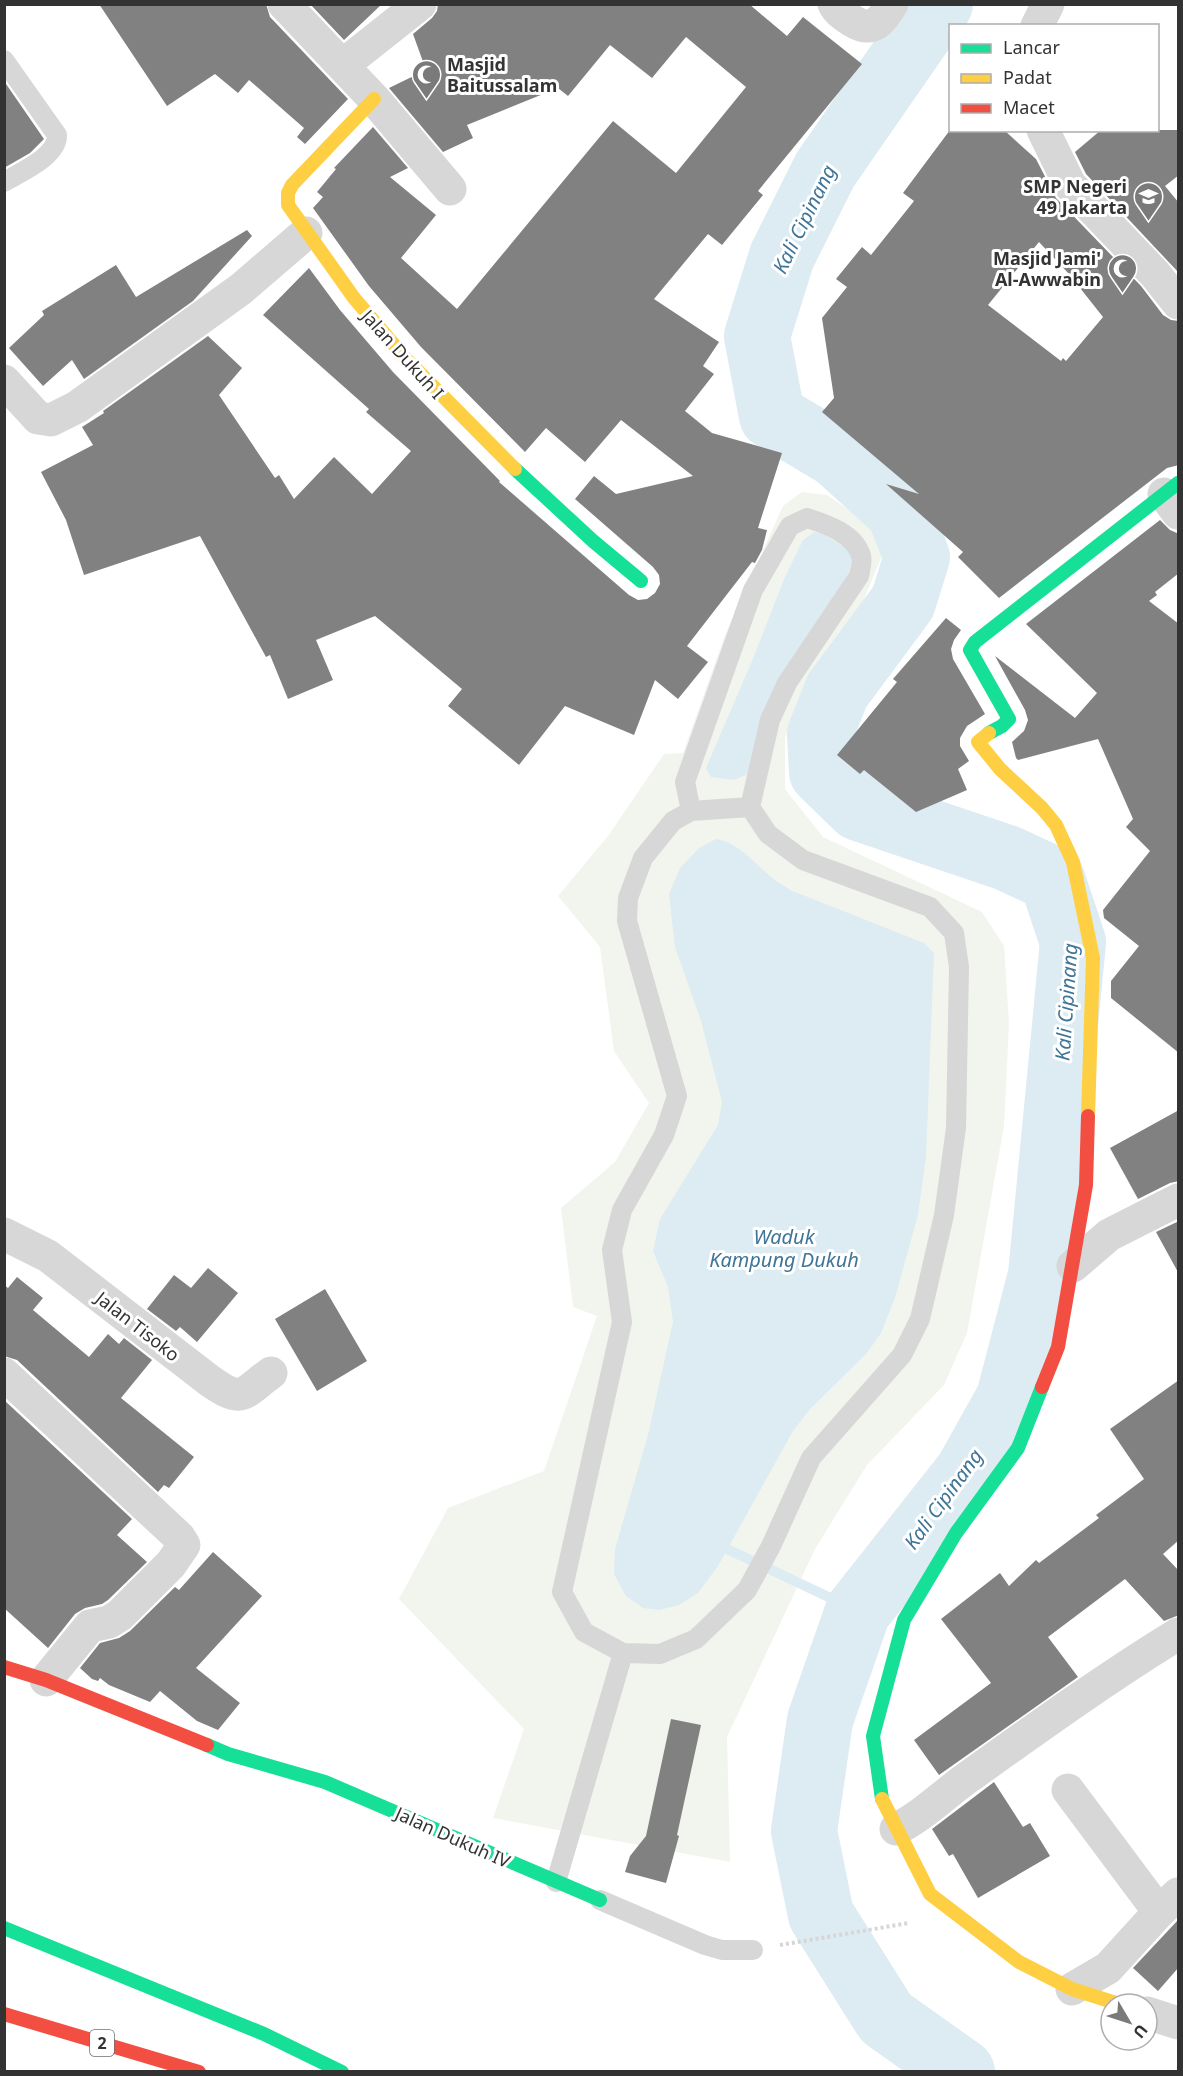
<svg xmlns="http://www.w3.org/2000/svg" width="1183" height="2076" font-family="'Noto Sans',sans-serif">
  <rect width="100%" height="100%" fill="#fff"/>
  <path fill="#f1f5ed" d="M 802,492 L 827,495 L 867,522 L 884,551 L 850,633 L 799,699 L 785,738 L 785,789 L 823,837 L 982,912 L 1004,946 L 1009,1023 L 1004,1126 L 967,1333 L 944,1385 L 867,1465 L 815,1549 L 727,1737 L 730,1862 L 493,1818 L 524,1729 L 399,1599 L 448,1508 L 544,1471 L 597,1316 L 573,1307 L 561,1208 L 615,1162 L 649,1103 L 614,1051 L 600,947 L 558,896 L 608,836 L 664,754 L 683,753 L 725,635 L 783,506 Z"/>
  <path fill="#ddebf3" d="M 814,532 C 823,533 828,537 836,542 C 854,552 854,558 847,577 L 746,775 L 734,780 L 711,777 L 706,768 L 752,661 L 785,577 L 803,540 Z
    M 716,839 C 739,843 753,862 770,876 C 776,882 784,885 790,890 L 924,943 L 934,953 L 926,1157 L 918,1215 L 895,1298 L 881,1333 L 867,1353 L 810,1409 L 793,1431 L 718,1566 L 698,1593 L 679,1605 L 659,1610 L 643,1608 L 626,1596 L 614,1574 L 615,1549 L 648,1435 L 673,1322 L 668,1287 L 653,1251 L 660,1219 L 718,1125 L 722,1102 L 701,1021 L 675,947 L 669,894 L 680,868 L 699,848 Z"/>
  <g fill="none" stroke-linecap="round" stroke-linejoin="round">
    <path stroke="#ddebf3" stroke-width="10" d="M 727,1549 L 858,1611"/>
    <path stroke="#ddebf3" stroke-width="66" d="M 940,4 L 825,170 L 782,256 L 757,336 L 772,416 L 837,455 L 899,511 L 917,557 L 903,602 L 837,691 L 820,734 L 822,772 L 859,808 L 1007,858 L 1052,879 L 1073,942 L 1041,1275 L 1009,1398 L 967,1473 L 858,1611 L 820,1720 L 804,1831 L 821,1915 L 886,2018 L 962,2072"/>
  </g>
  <path fill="#818181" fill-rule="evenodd" d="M 99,4 L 266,4 L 270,17 L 348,99 L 305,144 L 297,137 L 304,128 L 249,80 L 238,93 L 215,74 L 167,106 Z
    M 310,4 L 382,4 L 344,40 Z
    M 438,4 L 749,4 L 787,36 L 803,17 L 862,64 L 758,191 L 763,195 L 722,245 L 708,234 L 654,299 L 719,342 L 703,366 L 714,374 L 685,411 L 712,433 L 782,453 L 758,528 L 767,530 L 762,550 L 755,563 L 752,562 L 687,646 L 708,662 L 678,699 L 655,680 L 634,735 L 565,706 L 519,765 L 448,706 L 462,689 L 375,616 L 316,640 L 333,680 L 288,699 L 270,655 L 266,657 L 200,536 L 84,575 L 66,520 L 41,472 L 93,445 L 82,427 L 104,413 L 103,411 L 208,336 L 242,368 L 219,395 L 275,478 L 279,475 L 294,499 L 334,457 L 372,494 L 411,451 L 366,412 L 369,409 L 263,315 L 309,268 L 340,310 L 393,372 L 500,481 L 499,482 L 629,595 L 638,600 L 647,599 L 655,593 L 660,584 L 659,575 L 653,567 L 575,499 L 594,476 L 616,494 L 693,476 L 621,420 L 585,462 L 546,428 L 525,452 L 421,347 L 369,286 L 313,208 L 323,197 L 317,192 L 336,169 L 334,168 L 373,127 L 408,168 L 390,177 L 436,215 L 401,258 L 457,309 L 613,121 L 676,173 L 746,87 L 686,37 L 652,78 L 610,45 L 568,96 L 558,88 L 467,125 L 473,138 L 443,152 L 389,88 L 426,70 L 413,34 L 432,18 L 437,11 Z
    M 4,81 L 44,139 L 30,153 L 4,168 Z
    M 950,130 L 1004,130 L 1036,159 L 1056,198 L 1141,286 L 1163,315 L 1171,320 L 1179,321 L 1179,465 L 1167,468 L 999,598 L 958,557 L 963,552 L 886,484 L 919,494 L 822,412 L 834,398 L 822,318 L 847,287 L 836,279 L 862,247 L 871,255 L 914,201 L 903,193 ZM 1039,242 L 1069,274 L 1103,317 L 1066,361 L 1063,358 L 1061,361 L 988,305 Z
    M 1101,130 L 1179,130 L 1179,175 L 1165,186 L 1179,203 L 1179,273 L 1086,174 L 1075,152 Z
    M 247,230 L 252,236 L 193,301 L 84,379 L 72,360 L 43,386 L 9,348 L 44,315 L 42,311 L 116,265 L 136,297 Z
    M 1160,520 L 1170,530 L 1179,534 L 1179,573 L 1155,592 L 1157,595 L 1149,601 L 1179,624 L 1179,1053 L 1111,998 L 1111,981 L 1139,946 L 1104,918 L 1103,910 L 1150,851 L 1126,827 L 1133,819 L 1098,739 L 1018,760 L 1016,758 L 1012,742 L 1024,731 L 1028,720 L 1025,710 L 995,656 L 1075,718 L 1097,693 L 1026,624 Z
    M 946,618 L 961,630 L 954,640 L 951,649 L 953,659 L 985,714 L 967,726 L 960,738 L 960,746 L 969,761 L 958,769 L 967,790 L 916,812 L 864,770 L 860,774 L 837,755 L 897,682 L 893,679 Z
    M 1179,1110 L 1179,1181 L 1170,1183 L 1138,1199 L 1110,1148 Z
    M 1179,1221 L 1179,1274 L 1156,1232 Z
    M 208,1268 L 238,1293 L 197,1342 L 180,1327 L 176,1331 L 147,1309 L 174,1275 L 191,1288 Z
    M 17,1277 L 43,1298 L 33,1310 L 89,1357 L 108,1334 L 119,1344 L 124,1338 L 152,1360 L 121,1398 L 194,1457 L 169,1488 L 164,1485 L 158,1492 L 17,1360 L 4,1356 L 4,1285 L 8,1288 Z
    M 325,1289 L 367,1361 L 317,1391 L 275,1319 Z
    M 1179,1380 L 1179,1540 L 1163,1554 L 1179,1571 L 1179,1615 L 1164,1621 L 1125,1579 L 1048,1637 L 1078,1677 L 939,1775 L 914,1740 L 991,1683 L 941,1619 L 1000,1573 L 1009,1586 L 1036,1560 L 1039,1563 L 1099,1518 L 1096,1515 L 1144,1479 L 1110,1429 Z
    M 4,1400 L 132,1519 L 117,1535 L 147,1562 L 108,1600 L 102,1604 L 85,1608 L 75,1614 L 48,1648 L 4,1608 Z
    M 213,1552 L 262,1596 L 196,1668 L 240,1703 L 218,1730 L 197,1721 L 160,1691 L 150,1702 L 109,1685 L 100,1678 L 98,1681 L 92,1679 L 80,1668 L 100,1643 L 119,1638 L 130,1631 L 175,1587 L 179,1590 Z
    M 671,1719 L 701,1725 L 677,1835 L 679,1836 L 666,1883 L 625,1872 L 630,1856 L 646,1836 Z
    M 994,1782 L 1023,1827 L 1030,1823 L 1050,1856 L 978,1898 L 953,1854 L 949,1856 L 932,1829 Z
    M 1179,1919 L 1179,1967 L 1158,1991 L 1133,1968 Z"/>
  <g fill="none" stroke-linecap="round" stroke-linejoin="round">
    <path stroke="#d6d6d6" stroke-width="4" stroke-dasharray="3 3" stroke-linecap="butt" d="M 780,1945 L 909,1923"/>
    <path stroke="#d7d7d7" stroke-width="20" d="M 4,60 L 57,135 C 58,156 21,172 4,182
      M 750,807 L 768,834 L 803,860 L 930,907 L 954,933 L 959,967 L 956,1128 L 944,1215 L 920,1319 L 902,1355 L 811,1458 L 771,1546 L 747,1590 L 696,1639 L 660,1654 L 623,1653 L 584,1632 L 562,1592 L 622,1322 L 612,1250 L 622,1210 L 664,1135 L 677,1096 L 627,921 L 628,898 L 643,858 L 673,821 L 691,811 Z
      M 691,811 L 685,782 L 753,590 L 790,526 L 807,518 C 826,524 855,534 861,556 C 863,562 860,570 859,576 L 787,683 L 770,720 L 750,807
      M 556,1882 L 623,1653
      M 600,1900 L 705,1945 L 722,1950 L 753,1950"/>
    <path stroke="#d7d7d7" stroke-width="33" d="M 284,4 L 374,99 L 450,189
      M 834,4 C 838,12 844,15 851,20 C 873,34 880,22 892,4
      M 1037,26 L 1048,4
      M 343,65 L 420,4
      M 1043,130 L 1070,185 L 1155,274 L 1178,303
      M 4,381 L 38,418 L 51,420 L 77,407 L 241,289 L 306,233
      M 1164,494 L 1178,513
      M 4,1234 L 48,1256 L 210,1381 C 243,1404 242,1394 271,1373
      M 1073,1266 L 1109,1235 L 1178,1200
      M 4,1374 L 179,1537 L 184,1545 L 171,1564 L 120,1615 L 109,1622 L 90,1626 L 46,1680
      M 1068,1790 L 1159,1912
      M 896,1829 C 925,1815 947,1791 974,1773 C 1041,1725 1108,1677 1178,1634
      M 1072,1989 L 1108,1968 L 1159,1912 L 1178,1894
      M 1147,2013 L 1178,2023"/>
    <path stroke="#16e098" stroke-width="14" d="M 515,469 L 593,541 L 641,581
      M 989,733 L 1002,726 L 1009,719 L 970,650 L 975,642 L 1178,483
      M 207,1745 L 228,1754 L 325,1782 L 600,1900
      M 882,1799 L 873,1736 L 904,1620 L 956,1533 L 1018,1448 L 1042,1387
      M 4,1928 L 264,2034 L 342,2072"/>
    <path stroke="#ffcf43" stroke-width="14" d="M 374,99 L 292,185 L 288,193 L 288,205 L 354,298 L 407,360 L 515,469
      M 989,733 L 978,742 L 1000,769 L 1042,808 L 1056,825 L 1073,862 L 1093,958 L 1088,1116
      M 882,1799 L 930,1894 L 1019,1962 L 1072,1989 L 1119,2004"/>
    <path stroke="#f24e42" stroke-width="14" d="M 1042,1387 L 1058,1347 L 1086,1185 L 1088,1116
      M 4,1667 L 46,1680 L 207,1745
      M 4,2014 L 199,2072"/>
  </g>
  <defs>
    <symbol id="mosque-pin" viewBox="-11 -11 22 30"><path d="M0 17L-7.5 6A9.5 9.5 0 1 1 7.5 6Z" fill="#7a7a7a" stroke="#fff"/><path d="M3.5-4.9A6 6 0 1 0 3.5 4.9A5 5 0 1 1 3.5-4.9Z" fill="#fff"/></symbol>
    <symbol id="school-pin" viewBox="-11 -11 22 30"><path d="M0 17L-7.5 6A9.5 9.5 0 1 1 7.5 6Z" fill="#7a7a7a" stroke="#fff"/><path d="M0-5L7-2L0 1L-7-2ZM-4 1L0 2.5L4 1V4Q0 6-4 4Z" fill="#fff"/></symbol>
  </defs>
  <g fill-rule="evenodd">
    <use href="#mosque-pin" x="410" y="58" width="33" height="45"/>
    <use href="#school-pin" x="1132" y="180" width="33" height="45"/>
    <use href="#mosque-pin" x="1106" y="252" width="33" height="45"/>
  </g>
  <g text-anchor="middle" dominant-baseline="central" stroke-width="6" stroke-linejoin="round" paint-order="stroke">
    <rect fill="#fff" stroke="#707070" stroke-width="1.5" x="90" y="2030" width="24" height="26" rx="4.5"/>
    <g font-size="16" font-weight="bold" fill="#333">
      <text x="102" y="2043">2</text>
    </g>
    <g font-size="18" font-weight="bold" fill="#333" stroke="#fff" text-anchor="end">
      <text x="447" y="64" text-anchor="start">Masjid<tspan x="447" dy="21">Baitussalam</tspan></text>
      <text x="1127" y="186">SMP Negeri<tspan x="1127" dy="21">49 Jakarta</tspan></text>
      <text x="1101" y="258">Masjid Jami'<tspan x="1101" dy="21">Al-Awwabin</tspan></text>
    </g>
    <g font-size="18" fill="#333" stroke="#fff">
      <text transform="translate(403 354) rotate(48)">Jalan Dukuh I</text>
      <text transform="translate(138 1326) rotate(38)">Jalan Tisoko</text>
      <text transform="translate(453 1837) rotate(24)">Jalan Dukuh IV</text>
    </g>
    <g font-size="20" font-style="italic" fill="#3f7597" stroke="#fff">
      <text transform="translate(804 219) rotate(-64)">Kali Cipinang</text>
      <text transform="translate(1066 1002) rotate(-86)">Kali Cipinang</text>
      <text x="784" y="1236">Waduk<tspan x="784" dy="23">Kampung Dukuh</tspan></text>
      <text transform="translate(943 1499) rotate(-54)">Kali Cipinang</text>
    </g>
  </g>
  <rect width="1183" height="2076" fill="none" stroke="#333333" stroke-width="12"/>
  <rect x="949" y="24" width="210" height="108" fill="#ffffff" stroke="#adadad" stroke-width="1.5"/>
  <rect x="961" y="44" width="30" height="9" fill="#16e098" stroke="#adadad" stroke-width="1.5"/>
  <text x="1003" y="54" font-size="18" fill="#333333">Lancar</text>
  <rect x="961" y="74" width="30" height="9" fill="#ffcf43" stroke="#adadad" stroke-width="1.5"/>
  <text x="1003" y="84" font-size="18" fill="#333333">Padat</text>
  <rect x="961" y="104" width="30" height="9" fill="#f24e42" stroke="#adadad" stroke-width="1.5"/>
  <text x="1003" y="114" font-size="18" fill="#333333">Macet</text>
  <g transform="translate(1129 2022) rotate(129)"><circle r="28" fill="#ffffff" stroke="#adadad" stroke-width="1.5"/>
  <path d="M0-4.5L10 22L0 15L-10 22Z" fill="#7a7a7a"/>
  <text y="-9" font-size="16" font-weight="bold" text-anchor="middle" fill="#333333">U</text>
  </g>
</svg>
